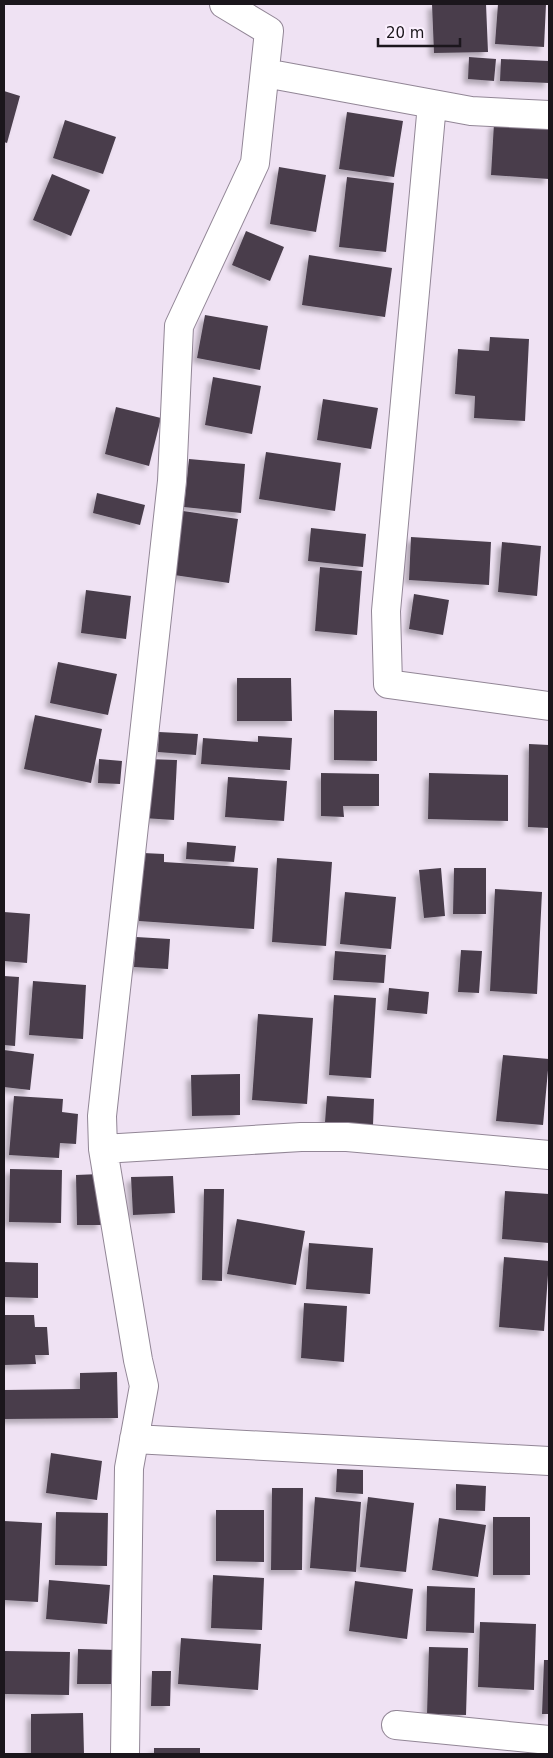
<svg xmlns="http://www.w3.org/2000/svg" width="553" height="1758" font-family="'DejaVu Sans',sans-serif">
  <defs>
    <filter id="shadow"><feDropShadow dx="-4.5" dy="4.5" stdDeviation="2.5" flood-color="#0004"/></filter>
  </defs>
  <rect width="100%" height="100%" fill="#efe2f3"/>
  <path fill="#493e4c" filter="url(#shadow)" d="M 432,4 L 486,4 L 488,52 L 434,53 Z
    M 498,4 L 546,4 L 544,47 L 495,44 Z
    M 469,57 L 496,59 L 494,81 L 468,79 Z
    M 501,59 L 549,61 L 549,83 L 500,81 Z
    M 4,91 L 20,96 L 7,143 L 4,142 Z
    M 347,112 L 403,121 L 394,177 L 339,169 Z
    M 65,120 L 116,137 L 103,174 L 53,158 Z
    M 494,123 L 549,127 L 549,179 L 491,175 Z
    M 279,167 L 326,175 L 316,232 L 270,224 Z
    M 52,174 L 90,190 L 71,236 L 33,220 Z
    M 347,177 L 394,183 L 386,252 L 339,247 Z
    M 246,231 L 284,247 L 270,281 L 232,265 Z
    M 309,255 L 392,268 L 385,317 L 302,305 Z
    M 205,315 L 268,326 L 260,370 L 197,358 Z
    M 490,337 L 529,339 L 525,421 L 474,418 L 475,396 L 455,394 L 458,349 L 489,351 Z
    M 213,377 L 261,386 L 252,434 L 205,425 Z
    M 323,399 L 378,408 L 371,449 L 317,440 Z
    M 116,407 L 161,418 L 149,466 L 105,454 Z
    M 266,452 L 341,463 L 335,511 L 259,499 Z
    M 189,459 L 245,464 L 241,513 L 184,507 Z
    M 97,493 L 145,505 L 140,525 L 93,513 Z
    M 183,511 L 238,519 L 229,583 L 174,575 Z
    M 311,528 L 366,534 L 363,567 L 308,561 Z
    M 411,537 L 491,542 L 489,585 L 409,580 Z
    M 502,542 L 541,546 L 537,596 L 498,592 Z
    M 320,567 L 362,571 L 357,635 L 315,631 Z
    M 86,590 L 131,596 L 126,639 L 81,633 Z
    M 414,594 L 449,600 L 443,635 L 409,629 Z
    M 58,662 L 117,674 L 108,715 L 50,703 Z
    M 237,678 L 291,678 L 292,721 L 237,721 Z
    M 334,710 L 377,711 L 377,761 L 334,760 Z
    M 35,715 L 102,729 L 91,783 L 24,769 Z
    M 159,732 L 198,734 L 196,755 L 158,752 Z
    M 258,736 L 292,738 L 290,770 L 201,764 L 203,738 L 258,742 Z
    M 529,744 L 549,745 L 549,828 L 528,827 Z
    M 99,759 L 122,761 L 120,784 L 98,783 Z
    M 147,759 L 177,760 L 174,820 L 143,818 Z
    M 321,773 L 379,774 L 379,806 L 343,806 L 344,817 L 321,816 Z
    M 429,773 L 508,775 L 508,821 L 428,819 Z
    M 228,777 L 287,781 L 284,821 L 225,817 Z
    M 187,842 L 236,846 L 234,862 L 186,859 Z
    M 143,853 L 164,854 L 164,862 L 258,868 L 254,929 L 139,921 Z
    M 277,858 L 332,862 L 326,946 L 272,942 Z
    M 441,868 L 445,916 L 424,918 L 419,870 Z
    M 454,868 L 486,868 L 486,914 L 453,914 Z
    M 495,889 L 542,892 L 537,994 L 490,991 Z
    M 345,892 L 396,897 L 391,949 L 340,944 Z
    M 4,912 L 30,914 L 27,963 L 4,961 Z
    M 136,937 L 170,939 L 168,969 L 134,967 Z
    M 461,950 L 482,951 L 479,993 L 458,992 Z
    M 335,951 L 386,955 L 384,983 L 333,980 Z
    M 4,976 L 19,977 L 15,1046 L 4,1045 Z
    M 33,981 L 86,985 L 83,1039 L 29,1035 Z
    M 389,988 L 429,992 L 427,1014 L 387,1010 Z
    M 334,995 L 376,998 L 371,1078 L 329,1075 Z
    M 258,1014 L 313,1018 L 307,1104 L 252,1100 Z
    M 4,1050 L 34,1054 L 30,1090 L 4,1087 Z
    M 503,1055 L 549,1059 L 543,1125 L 496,1121 Z
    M 240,1074 L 240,1115 L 192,1116 L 191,1075 Z
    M 14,1096 L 63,1099 L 62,1112 L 78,1114 L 76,1144 L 60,1143 L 59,1158 L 9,1155 Z
    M 327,1096 L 374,1099 L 373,1125 L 325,1122 Z
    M 10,1169 L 62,1170 L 61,1223 L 9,1222 Z
    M 100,1174 L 102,1225 L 77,1225 L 76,1175 Z
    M 173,1176 L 175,1213 L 133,1215 L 131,1177 Z
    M 204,1189 L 224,1189 L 222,1281 L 202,1280 Z
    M 505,1191 L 549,1194 L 549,1243 L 502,1239 Z
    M 237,1219 L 305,1231 L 296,1285 L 227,1274 Z
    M 309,1243 L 373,1248 L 370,1294 L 306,1289 Z
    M 504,1257 L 549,1261 L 544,1331 L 499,1327 Z
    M 4,1262 L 38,1263 L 38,1298 L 4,1297 Z
    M 304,1303 L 347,1306 L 344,1362 L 301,1358 Z
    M 4,1315 L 34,1315 L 35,1327 L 47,1327 L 49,1355 L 35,1355 L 36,1364 L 4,1365 Z
    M 117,1372 L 118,1418 L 4,1419 L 4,1390 L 80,1389 L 80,1373 Z
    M 51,1453 L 102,1461 L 97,1500 L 46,1493 Z
    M 337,1469 L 363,1470 L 363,1494 L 336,1492 Z
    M 456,1484 L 486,1486 L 485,1511 L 456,1510 Z
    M 272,1488 L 303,1488 L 302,1570 L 271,1570 Z
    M 315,1497 L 361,1502 L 356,1572 L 310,1568 Z
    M 368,1497 L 414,1503 L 406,1572 L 360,1567 Z
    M 216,1510 L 264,1510 L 264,1562 L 216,1561 Z
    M 56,1512 L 108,1513 L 107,1566 L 55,1565 Z
    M 493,1517 L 530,1517 L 530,1575 L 493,1575 Z
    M 439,1518 L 486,1525 L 478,1577 L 432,1570 Z
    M 4,1521 L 42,1523 L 38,1602 L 4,1600 Z
    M 213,1575 L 264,1578 L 262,1630 L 211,1628 Z
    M 49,1580 L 110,1585 L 107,1624 L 46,1619 Z
    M 355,1581 L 413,1589 L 407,1639 L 349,1631 Z
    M 427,1586 L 475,1588 L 474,1633 L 426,1631 Z
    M 480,1622 L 536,1624 L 534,1690 L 478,1687 Z
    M 181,1638 L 261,1644 L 258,1690 L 178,1684 Z
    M 429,1647 L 468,1648 L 466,1715 L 427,1714 Z
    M 78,1649 L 117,1650 L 117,1684 L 77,1684 Z
    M 4,1651 L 70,1652 L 69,1695 L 4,1694 Z
    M 544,1660 L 549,1660 L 549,1714 L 542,1714 Z
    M 152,1671 L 171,1671 L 170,1706 L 151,1706 Z
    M 83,1713 L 84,1754 L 31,1754 L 31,1714 Z
    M 154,1748 L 200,1748 L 200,1754 L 154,1754 Z"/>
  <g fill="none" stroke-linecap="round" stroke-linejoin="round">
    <defs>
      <path id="minor" d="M 265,73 L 471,111 L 549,115
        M 432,104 L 386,611 L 388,684 L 549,706
        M 103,1149 L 301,1137 L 347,1137 L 549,1155
        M 134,1439 L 549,1461
        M 396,1725 L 549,1740
        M 125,1754 L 129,1468 L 144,1386 L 138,1360 L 103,1149 L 102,1116 L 172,481 L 179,326 L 255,163 L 269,31 L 224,4"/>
    </defs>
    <use href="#minor" stroke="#928696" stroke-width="30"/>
    <use href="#minor" stroke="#fff" stroke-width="28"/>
  </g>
  <rect width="553" height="1758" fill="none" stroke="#1b161c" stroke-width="10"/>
  <path d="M378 38v8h82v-8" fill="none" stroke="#1b161c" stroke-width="2.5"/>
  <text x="386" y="38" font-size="15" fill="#1b161c" stroke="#fbf0fe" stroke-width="4" paint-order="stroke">20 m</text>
</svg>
